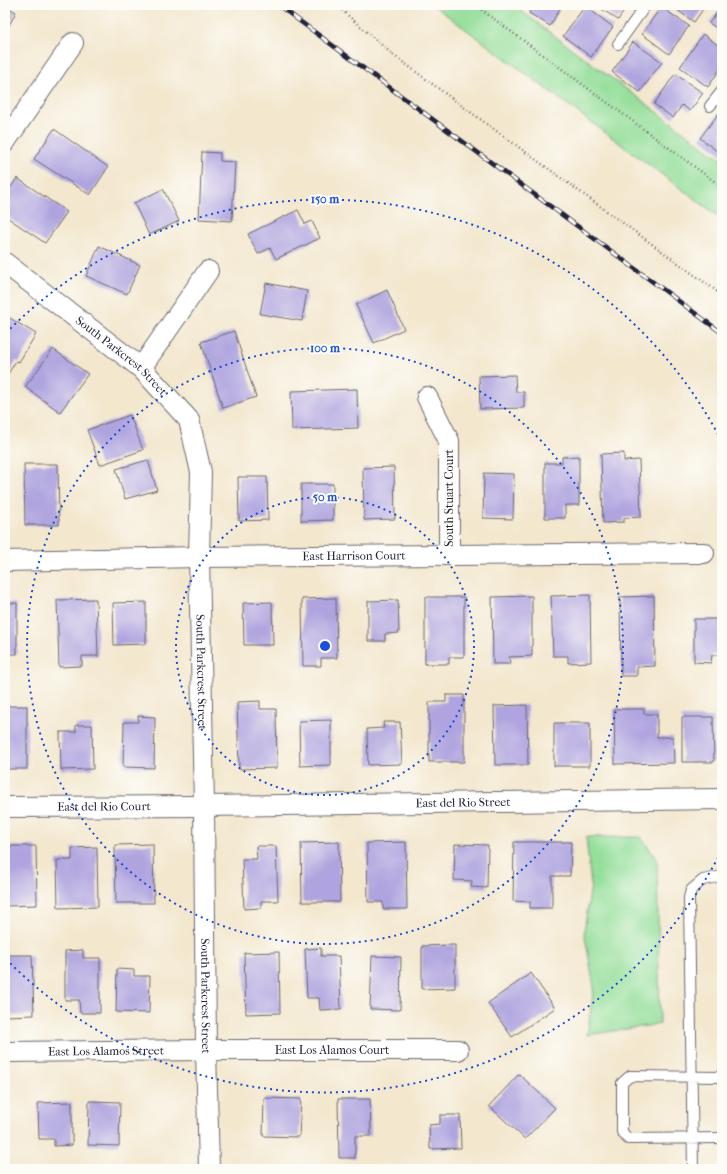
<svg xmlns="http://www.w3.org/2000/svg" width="727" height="1174" font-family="'IM FELL French Canon',serif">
  <rect width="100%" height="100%" fill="#fdfcf7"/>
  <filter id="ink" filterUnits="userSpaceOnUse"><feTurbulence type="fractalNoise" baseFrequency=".025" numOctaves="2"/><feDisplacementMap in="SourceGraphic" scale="8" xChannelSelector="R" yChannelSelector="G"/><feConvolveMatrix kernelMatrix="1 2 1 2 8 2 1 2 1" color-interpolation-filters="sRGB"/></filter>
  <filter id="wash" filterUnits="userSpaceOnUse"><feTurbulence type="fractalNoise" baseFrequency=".012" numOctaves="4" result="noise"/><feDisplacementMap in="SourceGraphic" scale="16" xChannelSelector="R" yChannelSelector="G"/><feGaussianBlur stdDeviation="0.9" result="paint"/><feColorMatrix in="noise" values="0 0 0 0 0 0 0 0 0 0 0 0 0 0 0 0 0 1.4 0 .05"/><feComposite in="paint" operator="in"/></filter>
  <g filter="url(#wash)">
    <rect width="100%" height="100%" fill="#f3e7ce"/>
    <path fill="#95df9b" stroke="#5c806b" d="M 433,5 L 513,5 L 722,160 L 722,219 Z
      M 586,837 L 641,837 L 657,860 L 660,1024 L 587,1035 L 594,987 L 584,931 L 591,885 Z"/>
    <g id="blocks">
      <path fill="#afa4df" d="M 533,5 L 562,5 L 550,26 L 529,13 Z
        M 596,5 L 628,5 L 618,20 Z
        M 670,5 L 706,5 L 694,22 Z
        M 5,6 L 16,12 L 5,33 Z
        M 585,6 L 613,27 L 591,57 L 563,36 Z
        M 722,6 L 722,32 L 709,23 Z
        M 661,7 L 689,26 L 669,54 L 642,34 Z
        M 703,34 L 722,48 L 722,66 L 708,87 L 680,67 Z
        M 633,42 L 662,62 L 640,92 L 612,72 Z
        M 675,74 L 703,93 L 690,111 L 682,105 L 673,118 L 654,104 Z
        M 722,109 L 722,155 L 700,138 Z
        M 54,129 L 108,167 L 90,195 L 34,159 Z
        M 202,152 L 220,153 L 220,161 L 235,162 L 232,221 L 199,219 Z
        M 17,178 L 67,212 L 45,243 L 5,216 L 5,196 Z
        M 163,189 L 179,221 L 149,235 L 134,203 Z
        M 298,210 L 305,224 L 312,221 L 320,238 L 276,259 L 270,248 L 258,254 L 248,234 Z
        M 99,246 L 140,265 L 127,294 L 86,276 Z
        M 266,283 L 307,291 L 302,321 L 260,314 Z
        M 387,290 L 404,329 L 374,343 L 356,305 Z
        M 5,315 L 36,334 L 19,362 L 16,361 L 7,375 L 5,374 Z
        M 234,331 L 256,397 L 223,408 L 201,342 Z
        M 53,349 L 88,374 L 60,412 L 25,387 Z
        M 515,375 L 516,392 L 524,392 L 524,408 L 480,409 L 479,376 Z
        M 357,389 L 358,428 L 292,430 L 291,391 Z
        M 130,415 L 143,450 L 100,465 L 87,430 Z
        M 624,453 L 624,461 L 639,460 L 641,517 L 624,518 L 624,522 L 603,523 L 601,454 Z
        M 579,456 L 579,505 L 565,505 L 565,518 L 545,518 L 545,463 L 562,463 L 562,457 Z
        M 148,460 L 157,490 L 125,499 L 116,469 Z
        M 24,464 L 58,464 L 59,525 L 25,525 Z
        M 394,467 L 395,519 L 364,520 L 363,468 Z
        M 484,473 L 514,474 L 513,519 L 483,518 Z
        M 238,477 L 267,477 L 268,520 L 239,521 Z
        M 301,484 L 333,484 L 333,520 L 301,521 Z
        M 590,595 L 591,662 L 568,663 L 568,656 L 553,656 L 551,596 Z
        M 532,596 L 532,656 L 509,657 L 510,664 L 493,664 L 492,597 Z
        M 654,596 L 655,666 L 637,667 L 637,676 L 621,676 L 620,597 Z
        M 425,597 L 464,597 L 464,657 L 449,657 L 449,664 L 425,664 Z
        M 336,598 L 337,658 L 321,658 L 321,666 L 303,666 L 302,599 Z
        M 96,599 L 98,656 L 82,656 L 82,666 L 59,667 L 57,600 Z
        M 398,600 L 399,633 L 385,634 L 385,641 L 368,641 L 368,601 Z
        M 146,602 L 146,644 L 114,645 L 113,603 Z
        M 272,602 L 273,645 L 244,645 L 243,603 Z
        M 5,603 L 17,603 L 17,654 L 5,654 Z
        M 694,619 L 722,619 L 722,655 L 712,655 L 711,663 L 694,662 Z
        M 446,695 L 464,695 L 464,762 L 429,762 L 429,702 L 446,702 Z
        M 260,701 L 260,709 L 276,709 L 277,768 L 239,769 L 237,702 Z
        M 527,705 L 528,765 L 495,765 L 494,706 Z
        M 5,706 L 27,706 L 27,769 L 5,769 Z
        M 614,709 L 644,709 L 644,714 L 657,714 L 657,737 L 673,737 L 674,763 L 615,764 Z
        M 138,716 L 155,717 L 154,768 L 123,767 L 124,722 L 138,722 Z
        M 682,717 L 713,717 L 714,762 L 682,762 Z
        M 331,720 L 331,765 L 300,766 L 299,721 Z
        M 383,722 L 400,722 L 402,764 L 368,765 L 367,729 L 384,728 Z
        M 554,723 L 590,723 L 590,766 L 554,766 Z
        M 76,725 L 92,725 L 93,769 L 61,770 L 60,732 L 76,732 Z
        M 339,842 L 340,902 L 302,902 L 301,843 Z
        M 406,842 L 407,909 L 383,909 L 383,902 L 368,902 L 367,843 Z
        M 514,842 L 571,842 L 570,876 L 552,876 L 552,908 L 530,908 L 530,902 L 513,901 Z
        M 153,844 L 154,903 L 116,903 L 115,845 Z
        M 455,844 L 488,845 L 487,888 L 471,887 L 472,881 L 454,880 Z
        M 5,846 L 36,846 L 37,905 L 5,906 Z
        M 256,846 L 276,846 L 278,901 L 261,901 L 261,908 L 244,909 L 242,859 L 257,859 Z
        M 97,847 L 98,907 L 58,908 L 57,860 L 72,860 L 72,848 Z
        M 455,945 L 455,988 L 422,989 L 422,946 Z
        M 321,948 L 321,956 L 339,956 L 341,1009 L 320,1010 L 319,998 L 307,998 L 305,949 Z
        M 83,950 L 83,958 L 100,958 L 100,1013 L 80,1013 L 79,1000 L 65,1000 L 65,951 Z
        M 279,952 L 280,1013 L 246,1014 L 244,953 Z
        M 5,955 L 32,955 L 34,1015 L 5,1016 Z
        M 372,956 L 401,957 L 400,1010 L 370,1009 Z
        M 117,969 L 134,970 L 134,976 L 150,976 L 149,1013 L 116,1012 Z
        M 531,973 L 555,1008 L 512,1037 L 488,1003 Z
        M 519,1074 L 555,1108 L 525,1139 L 489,1106 Z
        M 264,1098 L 301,1099 L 299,1137 L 263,1136 Z
        M 338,1099 L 370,1099 L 371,1136 L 355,1136 L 355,1158 L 339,1158 Z
        M 89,1101 L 120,1102 L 119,1146 L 88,1145 Z
        M 72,1102 L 72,1145 L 54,1146 L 54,1139 L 39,1139 L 38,1103 Z
        M 440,1115 L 460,1115 L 461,1148 L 430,1149 L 429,1125 L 440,1124 Z"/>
    </g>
  </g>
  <g filter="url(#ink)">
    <use href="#blocks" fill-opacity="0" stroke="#6b676e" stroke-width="1"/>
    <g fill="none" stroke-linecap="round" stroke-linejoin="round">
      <defs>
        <path id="service" d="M 618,44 L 646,5
          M 710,106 L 722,91
          M 722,1077 L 630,1076 L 622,1083 L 622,1132 L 628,1139 L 722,1138
          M 693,1169 L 689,898 L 691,890 L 703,880 L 722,876"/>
        <g id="minor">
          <path d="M 5,142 L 73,43"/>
          <path id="s1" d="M 5,263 L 141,368 L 189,420 L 201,472 L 199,557 L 204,806 L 206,1050 L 209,1169"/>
          <path d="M 141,368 L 208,271"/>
          <path d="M 427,397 L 449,441 L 449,555"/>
          <path id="s2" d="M 5,561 L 199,557 L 704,553"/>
          <path id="s3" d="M 5,807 L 204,806 L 722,799"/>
          <path id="s4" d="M 5,1052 L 206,1050 L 458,1050"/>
        </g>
      </defs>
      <use href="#service" stroke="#6b676e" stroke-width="12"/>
      <use href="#minor" stroke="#6b676e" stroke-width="22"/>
      <path stroke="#6b676e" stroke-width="2.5" stroke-dasharray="1 3" stroke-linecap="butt" d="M 336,5 L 392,54 L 458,103 L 722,295
        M 475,5 L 722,187"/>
      <use href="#service" stroke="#fff" stroke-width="10"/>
      <use href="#minor" stroke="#fff" stroke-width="20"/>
      <defs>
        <path id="rail" d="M 278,5 L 722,333"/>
      </defs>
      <use href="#rail" stroke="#22223b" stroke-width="4.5"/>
      <use href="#rail" stroke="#fdfcf7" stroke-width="3" stroke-dasharray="9" stroke-linecap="butt"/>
    </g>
  </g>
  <g fill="none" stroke="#1d4ed8" stroke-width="2" stroke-dasharray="2 4">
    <circle cx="325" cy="646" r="149"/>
    <circle cx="325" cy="646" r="298"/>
    <path d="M721 852A447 447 0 0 1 6 959M6 333A447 447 0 0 1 721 440"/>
  </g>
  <g text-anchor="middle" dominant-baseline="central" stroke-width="4" stroke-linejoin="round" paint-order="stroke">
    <g font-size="12" fill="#22223b" stroke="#fdfcf7">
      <text stroke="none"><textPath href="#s1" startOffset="149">South Parkcrest Street</textPath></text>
      <text transform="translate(449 498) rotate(-90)">South Stuart Court</text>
      <text stroke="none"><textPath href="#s2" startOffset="349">East Harrison Court</textPath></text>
      <text stroke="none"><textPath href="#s1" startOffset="496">South Parkcrest Street</textPath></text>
      <text stroke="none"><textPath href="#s3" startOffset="458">East del Rio Street</textPath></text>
      <text stroke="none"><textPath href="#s3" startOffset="99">East del Rio Court</textPath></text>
      <text stroke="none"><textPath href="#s1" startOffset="820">South Parkcrest Street</textPath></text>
      <text stroke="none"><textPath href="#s4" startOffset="327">East Los Alamos Court</textPath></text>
      <text stroke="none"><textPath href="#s4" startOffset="101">East Los Alamos Street</textPath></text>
    </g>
  </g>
  <circle cx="325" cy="646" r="6" fill="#1d4ed8" stroke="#fdfcf7" stroke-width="2"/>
  <g font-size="12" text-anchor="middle" font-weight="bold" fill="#1d4ed8" stroke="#fdfcf7" stroke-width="4" stroke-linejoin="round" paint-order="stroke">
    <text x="325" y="203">150 m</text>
    <text x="325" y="352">100 m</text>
    <text x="325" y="501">50 m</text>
  </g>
  <rect width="727" height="1174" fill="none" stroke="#fdfcf7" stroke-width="20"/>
</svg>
